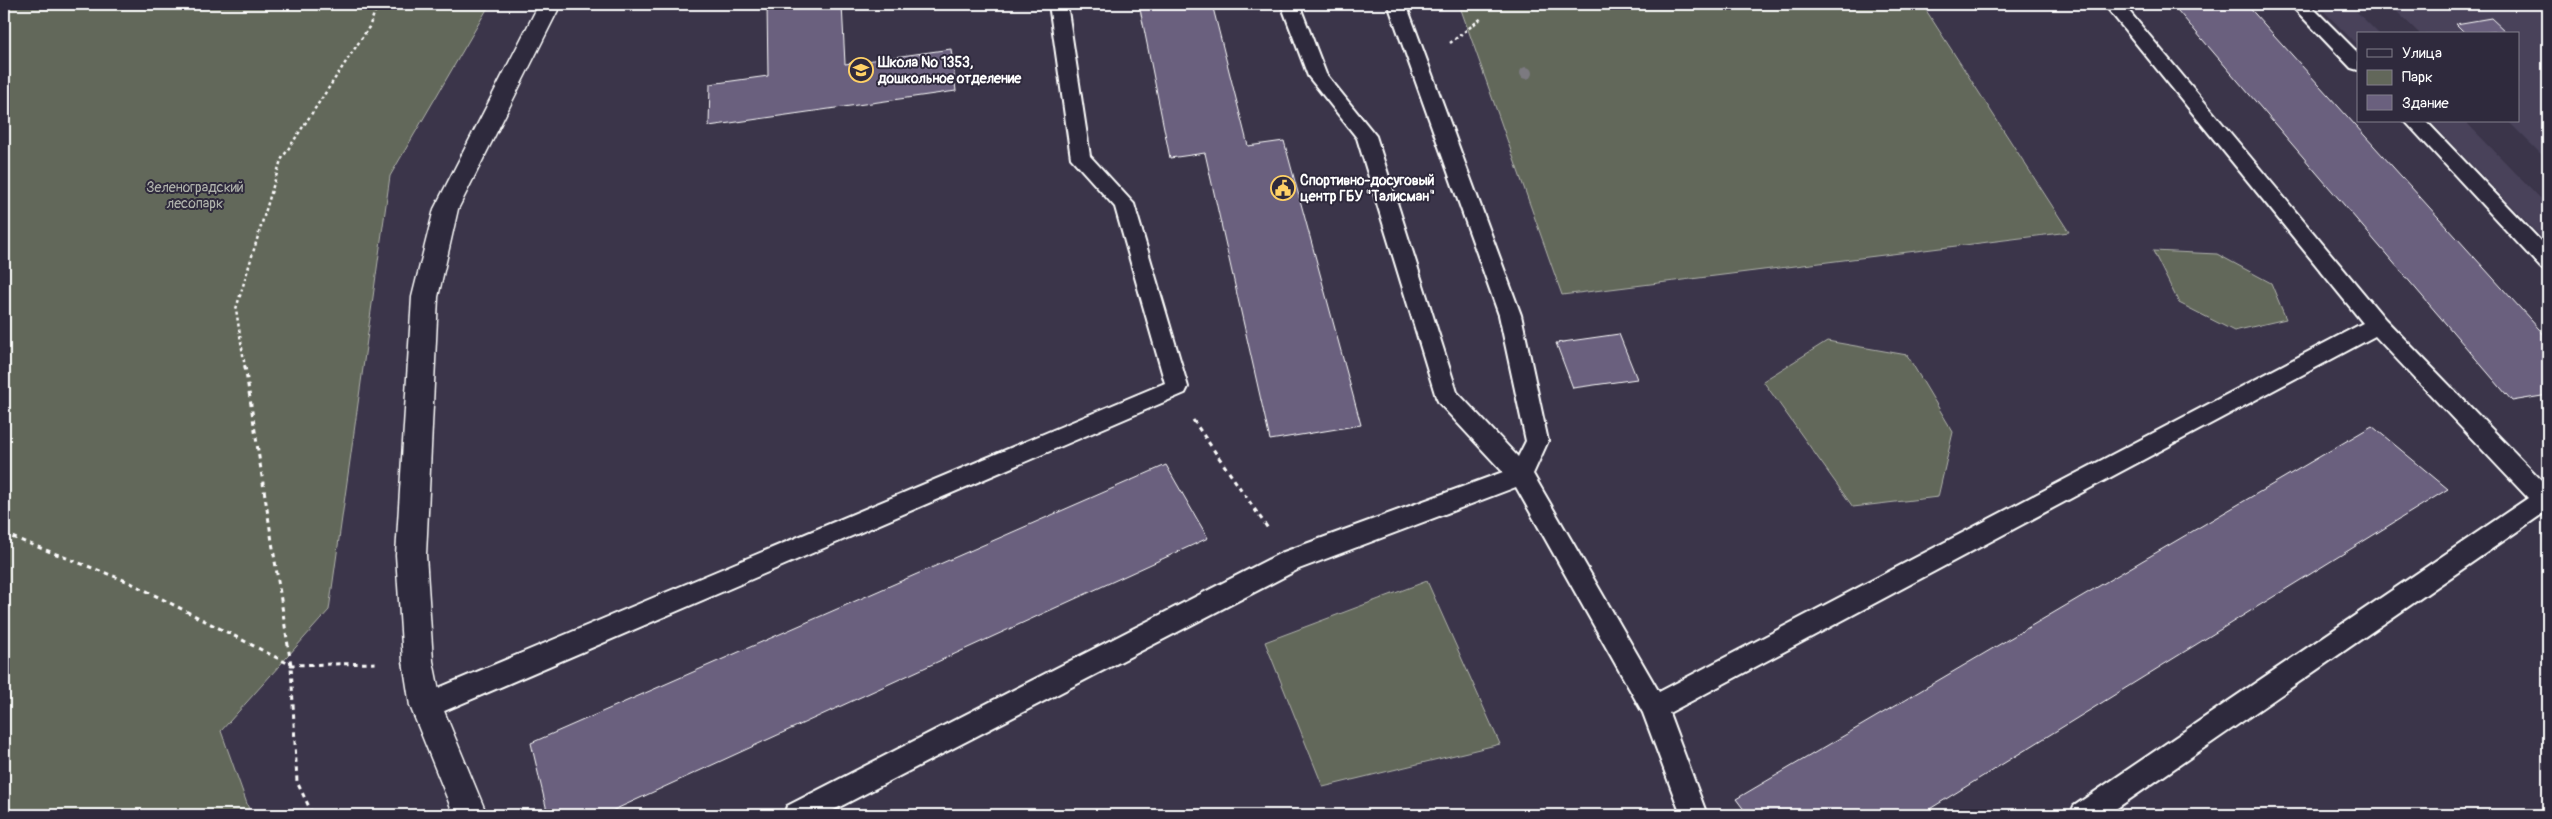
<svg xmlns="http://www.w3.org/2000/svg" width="2552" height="819" font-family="Pangolin,sans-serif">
  <rect width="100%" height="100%" fill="#3b354a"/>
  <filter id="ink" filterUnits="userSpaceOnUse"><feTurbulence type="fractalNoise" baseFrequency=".02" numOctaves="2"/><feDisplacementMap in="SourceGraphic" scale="10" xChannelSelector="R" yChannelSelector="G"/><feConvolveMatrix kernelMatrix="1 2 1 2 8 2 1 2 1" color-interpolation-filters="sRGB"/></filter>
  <g filter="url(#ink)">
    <path fill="#49425a" d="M 2317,4 L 2349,4 L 2379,34 L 2358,34 L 2358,46 Z
      M 2389,4 L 2548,4 L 2548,161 L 2508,121 L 2518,121 L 2518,34 L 2420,34 Z
      M 2430,121 L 2465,121 L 2548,206 L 2548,244 Z"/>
    <path fill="#62675a" stroke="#b0b3ac" d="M 4,4 L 490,4 L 390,176 L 329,610 L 221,731 L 251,815 L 4,815 Z
      M 1459,4 L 1922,4 L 2069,232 L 1562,295 Z
      M 2153,251 L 2217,254 L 2271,283 L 2286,319 L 2234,331 L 2179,303 Z
      M 1827,341 L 1907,355 L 1953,432 L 1938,497 L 1853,507 L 1763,381 Z
      M 1427,581 L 1500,744 L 1323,787 L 1265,642 Z"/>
    <path fill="#6a607e" stroke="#fff" d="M 767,4 L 842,4 L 845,64 L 951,49 L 956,91 L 709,126 L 710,84 L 768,76 Z
      M 1139,4 L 1212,4 L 1248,146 L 1284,141 L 1361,425 L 1270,440 L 1205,153 L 1170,158 Z
      M 2172,4 L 2246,4 L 2548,339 L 2548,395 L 2512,401 Z
      M 2491,18 L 2505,31 L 2466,34 L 2456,24 Z
      M 1619,334 L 1637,379 L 1573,388 L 1556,343 Z
      M 2372,426 L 2448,489 L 1920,815 L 1748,815 L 1736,799 Z
      M 1166,465 L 1208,538 L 603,815 L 548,815 L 531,743 Z"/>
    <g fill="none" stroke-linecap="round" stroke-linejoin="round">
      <defs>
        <path id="service" d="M 1049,4 L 1067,4 L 1090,156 L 1134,204 L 1188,387 L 1185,393 L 435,715 L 426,718 L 417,715 L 413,706 L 417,697 L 1165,383 L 1115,207 L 1071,158 Z
          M 1281,4 L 1299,4 L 1326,74 L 1376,136 L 1457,392 L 1518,457 L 1526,441 L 1499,315 L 1388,4 L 1406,4 L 1521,315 L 1548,441 L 1533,474 L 1659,692 L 2363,323 L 2104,4 L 2123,4 L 2385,319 L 2548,487 L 2548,510 L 2107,815 L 2070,815 L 2074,806 L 2528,498 L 2375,336 L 1669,713 L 1707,815 L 1681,815 L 1643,713 L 1516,487 L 1299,569 L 824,815 L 784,815 L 787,806 L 1281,553 L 1503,472 L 1439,403 L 1436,397 L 1357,138 L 1308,76 Z
          M 2290,4 L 2309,4 L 2358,53 L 2358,70 L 2351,68 Z
          M 2405,121 L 2426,121 L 2548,249 L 2548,270 L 2541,268 Z"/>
        <path id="minor" d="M 539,4 L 561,4 L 458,209 L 438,297 L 426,555 L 433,661 L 442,706 L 487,815 L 454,815 L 410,706 L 403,661 L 396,555 L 412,297 L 434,209 Z"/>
      </defs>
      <use href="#service" stroke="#fff" stroke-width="4"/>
      <use href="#minor" stroke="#fff" stroke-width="3"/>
      <path stroke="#fff" stroke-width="2.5" stroke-dasharray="3 3" stroke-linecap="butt" d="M 1450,43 L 1483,17
        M 245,368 L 236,309 L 281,160 L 369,27 L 378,4"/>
      <path stroke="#fff" stroke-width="3" stroke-dasharray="4.5 4.5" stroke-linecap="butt" d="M 245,366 L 291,665 L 297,782 L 313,815
        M 1193,420 L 1269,530
        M 4,534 L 129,582 L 291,665 L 377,663"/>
      <use href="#service" fill="#2f2a3d" fill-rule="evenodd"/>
      <use href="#minor" fill="#2f2a3d" fill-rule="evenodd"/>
    </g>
    <circle fill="#7b7a80" cx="1526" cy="73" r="6"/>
  </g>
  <defs>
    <symbol id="school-ring" viewBox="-11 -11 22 22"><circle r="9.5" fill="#2f2a3d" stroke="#ffd166" stroke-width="1.5"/><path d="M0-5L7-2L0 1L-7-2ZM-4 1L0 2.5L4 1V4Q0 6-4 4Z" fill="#ffd166"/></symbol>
    <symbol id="civic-ring" viewBox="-11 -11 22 22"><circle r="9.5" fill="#2f2a3d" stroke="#ffd166" stroke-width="1.5"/><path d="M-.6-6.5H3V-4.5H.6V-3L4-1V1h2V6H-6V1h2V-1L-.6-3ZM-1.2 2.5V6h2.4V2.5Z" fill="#ffd166"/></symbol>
  </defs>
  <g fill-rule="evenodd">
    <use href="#school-ring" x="847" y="56" width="28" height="28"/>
    <use href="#civic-ring" x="1269" y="174" width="28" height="28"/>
  </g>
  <g text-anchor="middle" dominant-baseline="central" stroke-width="4" stroke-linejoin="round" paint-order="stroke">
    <g font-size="14" font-weight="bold" fill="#fff" stroke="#2f2a3d" text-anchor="start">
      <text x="878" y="62">Школа № 1353,<tspan x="878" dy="16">дошкольное отделение</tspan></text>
      <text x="1300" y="180">Спортивно-досуговый<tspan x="1300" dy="16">центр ГБУ "Талисман"</tspan></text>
    </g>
    <g font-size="14" fill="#b0b3ac" stroke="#2f2a3d">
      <text x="195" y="187">Зеленоградский<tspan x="195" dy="16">лесопарк</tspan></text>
    </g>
  </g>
  <rect width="2552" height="819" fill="none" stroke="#2f2a3d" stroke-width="20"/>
  <rect x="10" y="10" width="2532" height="799" fill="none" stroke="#fff" stroke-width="2" filter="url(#ink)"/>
  <rect x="2357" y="32" width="162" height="90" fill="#2f2a3d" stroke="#827f8b"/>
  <rect x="2367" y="49" width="25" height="8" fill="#2f2a3d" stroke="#827f8b"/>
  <text x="2402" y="58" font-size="15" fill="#ffffff">Улица</text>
  <rect x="2367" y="70" width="25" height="15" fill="#62675a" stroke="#827f8b"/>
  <text x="2402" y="82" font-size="15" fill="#ffffff">Парк</text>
  <rect x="2367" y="95" width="25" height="15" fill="#6a607e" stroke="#827f8b"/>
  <text x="2402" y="108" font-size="15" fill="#ffffff">Здание</text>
</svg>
